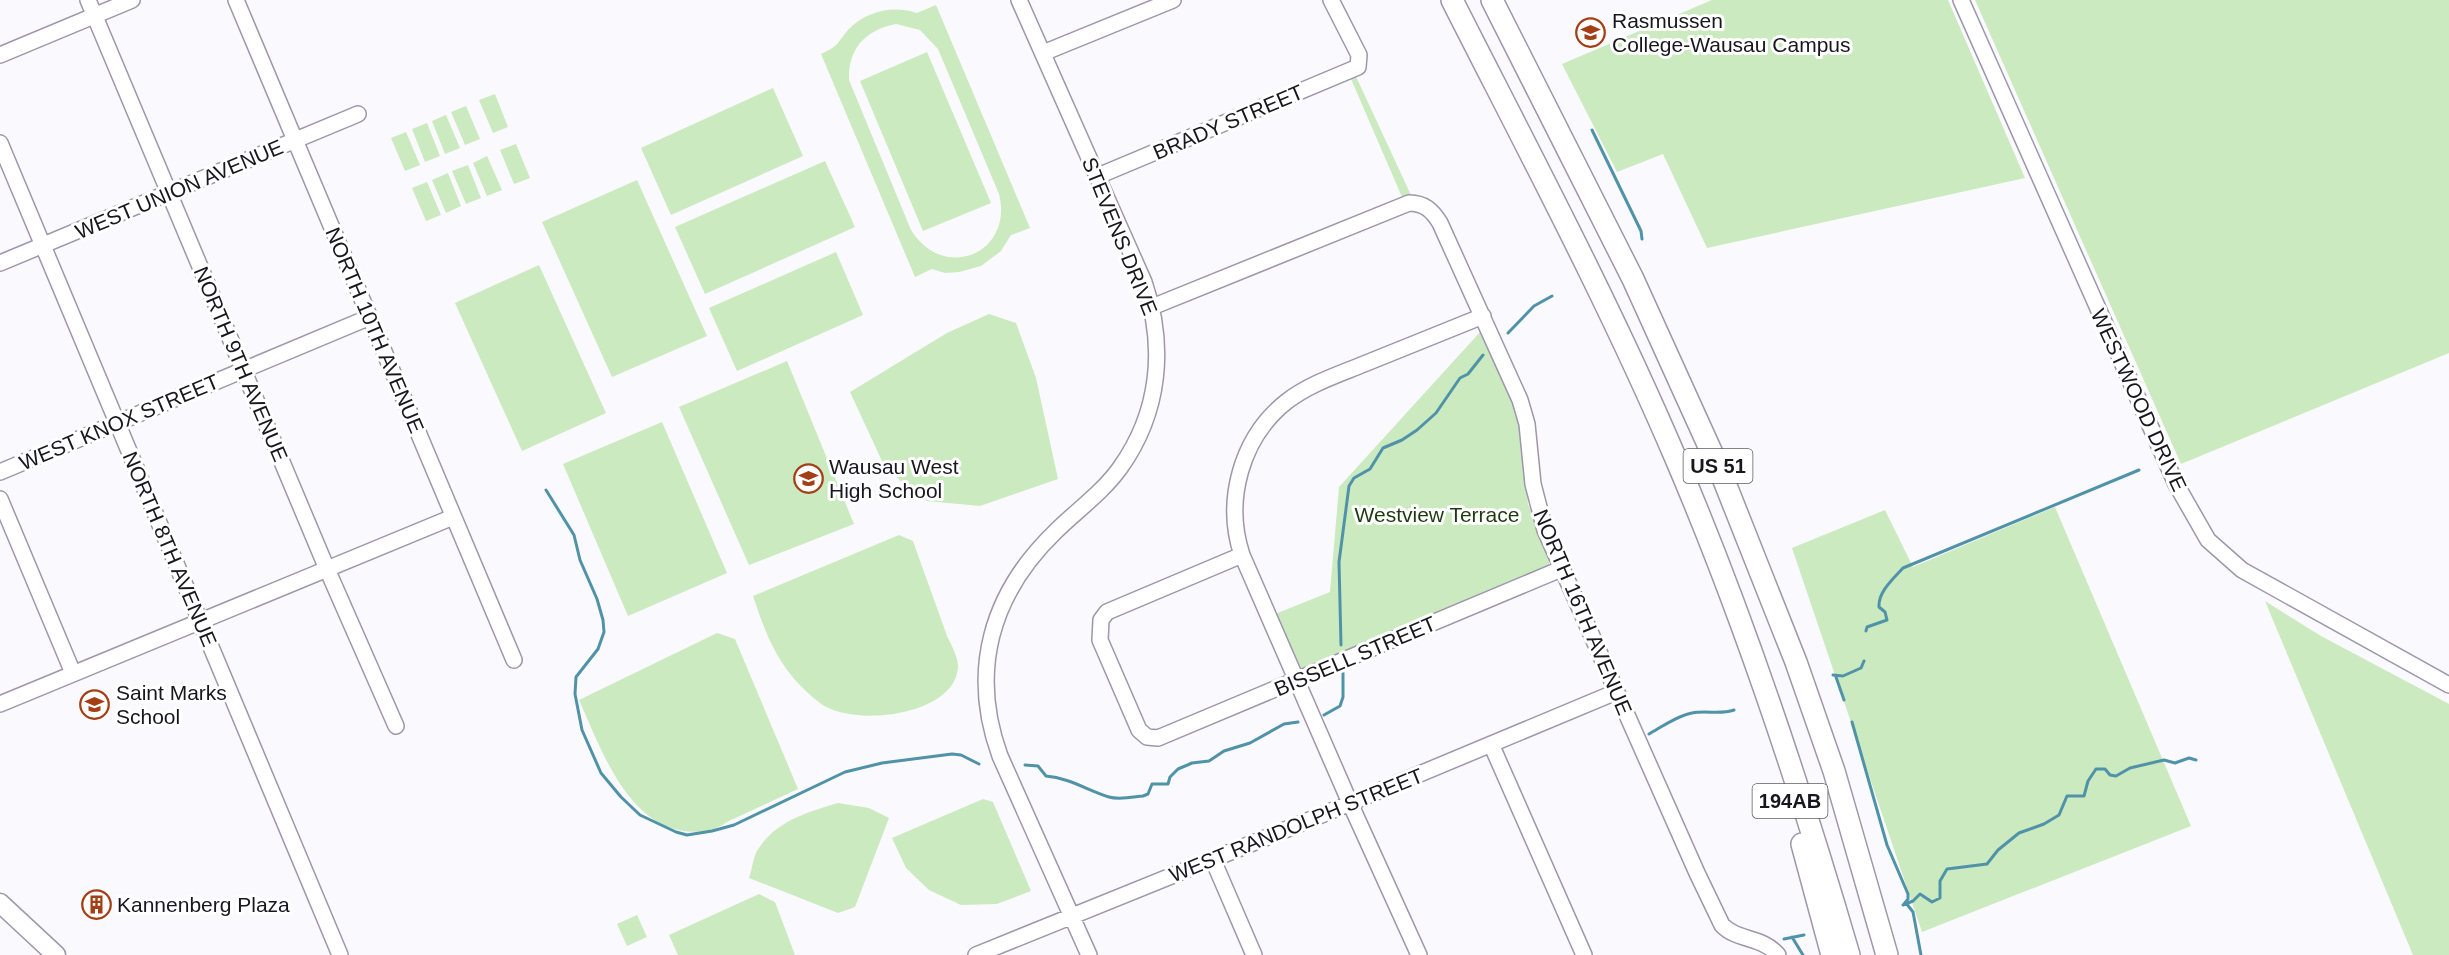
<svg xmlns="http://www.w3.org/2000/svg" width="2449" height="955" font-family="Arial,sans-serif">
  <rect width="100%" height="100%" fill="#faf9fd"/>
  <path fill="#cbeabf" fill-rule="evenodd" d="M 1712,0 L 1948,0 L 2025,178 L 1707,248 L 1663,154 L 1617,172 L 1562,64 Z
    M 1975,0 L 2449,0 L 2449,353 L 2181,464 Z
    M 936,5 L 1030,228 L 1011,235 L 1001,251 L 981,266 L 959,272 L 945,273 L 932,269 L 915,277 L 821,54 C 840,45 836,44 848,30 C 866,11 893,5 917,13 ZM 896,24 L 920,30 L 938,49 L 999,194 C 1014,253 944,283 911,230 L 849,80 C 848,49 865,30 896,24 Z
    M 927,52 L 991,203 L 923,231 L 860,81 Z
    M 1353,70 L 1410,193 L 1412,203 L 1405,204 L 1348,72 Z
    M 773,88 L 803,156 L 671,215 L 641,148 Z
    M 495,94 L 508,127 L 493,133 L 479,100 Z
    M 466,106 L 480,139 L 465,145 L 451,112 Z
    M 446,115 L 460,148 L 445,154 L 432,121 Z
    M 427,123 L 440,156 L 425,162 L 412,129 Z
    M 406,132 L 420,165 L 405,171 L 391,138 Z
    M 516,144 L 530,178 L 514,184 L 500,150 Z
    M 487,156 L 502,190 L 487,196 L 473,163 Z
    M 825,161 L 855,227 L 705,294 L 675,227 Z
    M 468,165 L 481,198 L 466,204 L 452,171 Z
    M 448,173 L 461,206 L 446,213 L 432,180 Z
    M 637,180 L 707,336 L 612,377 L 542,222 Z
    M 427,182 L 441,215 L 426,221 L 412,188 Z
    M 836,252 L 863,315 L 737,371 L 709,308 Z
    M 539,265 L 606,413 L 522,451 L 455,303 Z
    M 989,314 L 1016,323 L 1036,378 L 1058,479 L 980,506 L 927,501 L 905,486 L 882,461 L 850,392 L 947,333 Z
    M 1481,331 L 1511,394 L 1520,427 L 1528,504 L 1549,560 L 1549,567 L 1542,572 L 1307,667 L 1301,668 L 1275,614 L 1330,592 L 1339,487 Z
    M 787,361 L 854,524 L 749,565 L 679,407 Z
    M 662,422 L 727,573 L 628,616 L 563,464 Z
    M 2055,507 L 2191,826 L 1922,932 L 1792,548 L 1885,510 L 1913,567 Z
    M 899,535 L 913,541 C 924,573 936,604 947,636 C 951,644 958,657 958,666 C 957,716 852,728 820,703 C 781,673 768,641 753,596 Z
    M 2265,601 L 2321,636 L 2449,704 L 2449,955 L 2413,955 Z
    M 717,633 L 735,639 L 798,789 C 776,799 753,810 731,820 C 724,824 714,830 706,831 C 632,841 603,753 579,700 Z
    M 983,799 L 993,802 L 1031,891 L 997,904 L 961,905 L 929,890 L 906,868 L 892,838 Z
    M 838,803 L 869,808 L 889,818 L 855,907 L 838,913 L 749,878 C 752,870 753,858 757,851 C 775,821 808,812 838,803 Z
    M 759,894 L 775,902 L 795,955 L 678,955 L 669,935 Z
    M 637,915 L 647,937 L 627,946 L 617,924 Z"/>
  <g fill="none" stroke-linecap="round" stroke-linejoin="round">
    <path stroke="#5093a9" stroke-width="3" d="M 1592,130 L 1641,231 L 1642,239
      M 1508,333 L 1534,306 L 1552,296
      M 546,490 L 574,535 L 580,560 L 597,599 L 603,620 L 604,632 L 598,649 L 576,677 L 575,694 L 582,730 L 601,773 L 621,797 L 640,815 L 676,832 L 687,835 L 712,831 L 734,825 L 845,772 L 882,763 L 952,754 L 961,755 L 979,764
      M 1866,631 L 1867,627 L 1887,620 L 1885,612 L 1879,607 C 1878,592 1893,579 1903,568 L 2139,470
      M 1341,645 L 1339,562 L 1349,486 L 1354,478 L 1370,469 L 1383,448 L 1402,440 L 1417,430 L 1436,413 L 1460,378 L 1468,374 L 1483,355
      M 1833,675 L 1843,676 L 1861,668 L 1864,661
      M 1836,677 L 1844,700
      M 1324,715 L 1340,706 L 1343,697 L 1343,673
      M 1852,722 L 1887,845 L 1908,894 L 1908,899 L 1904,904
      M 1649,734 C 1663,726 1677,716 1692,713 C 1706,710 1720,715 1734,710
      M 1025,765 L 1038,766 L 1046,776 C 1069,778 1087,790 1109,797 C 1119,800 1133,797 1143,796 L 1148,794 L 1152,784 L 1168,784 L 1170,777 L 1178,769 L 1192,763 L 1209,761 L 1224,751 L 1250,743 L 1284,724 L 1298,722
      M 1906,903 L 1913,912 L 1921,955
      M 1903,905 L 1913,901 L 1920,894 L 1932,902 L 1940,898 L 1940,881 L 1947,869 L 1987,864 L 1998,850 L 2019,833 L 2044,824 L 2059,815 L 2067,796 L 2084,796 L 2088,781 L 2096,769 L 2105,769 L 2110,775 L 2116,776 L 2130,768 L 2164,760 L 2175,763 L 2189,758 L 2196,760
      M 1792,937 L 1803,955
      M 1784,939 L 1804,935"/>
    <defs>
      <path id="minor" d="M 88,0 L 327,569 L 396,726
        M 236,0 L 514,660
        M 1019,0 L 1144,282 C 1166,346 1160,412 1120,468 C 1102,493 1076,511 1055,532 C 991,594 969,671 1000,756 L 1089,955
        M 1961,0 L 2176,484 L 2208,540 L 2242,570 L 2449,685
        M 1043,53 L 1173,0
        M 0,55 L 132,0
        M 0,143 L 340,955
        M 1098,176 L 1358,67 L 1359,55 L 1331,0
        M 0,263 L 358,114
        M 1152,307 L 1409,203 C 1424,203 1432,210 1440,223 L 1520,400 L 1527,424 L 1533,484 L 1545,530 L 1697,873 L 1722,925 C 1737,941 1762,936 1778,955
        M 0,472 L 370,317
        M 0,499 L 73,673
        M 1242,555 L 1107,612 L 1101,620 L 1100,640 L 1139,730 L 1147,737 L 1158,738 L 1561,569
        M 0,704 L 453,517
        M 1491,744 L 1584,955
        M 1213,860 L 1254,955
        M 976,955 L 1307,821 L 1616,692
        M 1419,955 L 1350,803 L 1242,555 C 1224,501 1241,438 1286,402 C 1309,384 1337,375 1364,364 C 1403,348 1443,332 1483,316"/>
      <path id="major" d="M 0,903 L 56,955"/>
      <path id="highway" d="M 1452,0 C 1529,152 1609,302 1676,459 C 1745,620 1800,787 1849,955
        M 1492,0 L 1633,279 L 1721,473 L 1796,662 L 1834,771 L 1887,955
        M 1802,844 L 1832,955"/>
    </defs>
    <use href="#minor" stroke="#9e97ac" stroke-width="18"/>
    <use href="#major" stroke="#9e97ac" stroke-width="21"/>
    <use href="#highway" stroke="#9e97ac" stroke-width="24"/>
    <use href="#minor" stroke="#fff" stroke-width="15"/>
    <use href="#major" stroke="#fff" stroke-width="18"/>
    <use href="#highway" stroke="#fff" stroke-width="21"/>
  </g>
  <defs>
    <symbol id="university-ring" viewBox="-11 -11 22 22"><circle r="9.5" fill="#fff" stroke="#a43e15" stroke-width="1.5"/><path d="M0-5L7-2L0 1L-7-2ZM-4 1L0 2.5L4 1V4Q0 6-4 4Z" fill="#a43e15"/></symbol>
    <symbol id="school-ring" viewBox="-11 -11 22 22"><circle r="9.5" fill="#fff" stroke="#a43e15" stroke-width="1.5"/><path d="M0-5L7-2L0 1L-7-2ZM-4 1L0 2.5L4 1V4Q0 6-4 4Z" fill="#a43e15"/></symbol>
    <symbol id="building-ring" viewBox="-11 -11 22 22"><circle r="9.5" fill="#fff" stroke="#a43e15" stroke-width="1.5"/><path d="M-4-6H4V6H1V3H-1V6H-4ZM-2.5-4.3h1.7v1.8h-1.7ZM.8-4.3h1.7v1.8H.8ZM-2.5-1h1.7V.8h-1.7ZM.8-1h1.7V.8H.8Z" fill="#a43e15"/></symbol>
  </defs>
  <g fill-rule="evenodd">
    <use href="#university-ring" x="1574" y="16" width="33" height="33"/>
    <use href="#school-ring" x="792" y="462" width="33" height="33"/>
    <use href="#school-ring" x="78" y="688" width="33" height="33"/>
    <use href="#building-ring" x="80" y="888" width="33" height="33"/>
  </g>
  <g text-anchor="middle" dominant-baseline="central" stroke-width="6" stroke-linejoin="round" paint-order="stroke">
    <g fill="#fff" stroke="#5d5c62" stroke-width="1.5">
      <rect x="1683.5" y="449" width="69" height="34" rx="4.5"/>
      <rect x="1752.5" y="784" width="75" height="34" rx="4.5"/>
    </g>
    <g font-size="20" font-weight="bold" fill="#18161e">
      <text x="1718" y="466">US 51</text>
      <text x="1790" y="801">194AB</text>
    </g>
    <g font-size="21" fill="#18161e" stroke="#fff" text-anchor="start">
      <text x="1612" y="20">Rasmussen<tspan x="1612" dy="24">College-Wausau Campus</tspan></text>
      <text x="829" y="466">Wausau West<tspan x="829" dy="24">High School</tspan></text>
      <text x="116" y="692">Saint Marks<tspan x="116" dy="24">School</tspan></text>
      <text x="117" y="904">Kannenberg Plaza</text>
    </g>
    <g font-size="21" fill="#18161e" stroke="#fff">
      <text transform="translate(1228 122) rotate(-23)">BRADY STREET</text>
      <text transform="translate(179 189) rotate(-23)">WEST UNION AVENUE</text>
      <text transform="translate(1120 236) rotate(68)">STEVENS DRIVE</text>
      <text transform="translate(375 330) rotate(67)">NORTH 10TH AVENUE</text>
      <text transform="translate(241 364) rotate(67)">NORTH 9TH AVENUE</text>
      <text transform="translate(2139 400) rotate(65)">WESTWOOD DRIVE</text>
      <text transform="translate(119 422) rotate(-23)">WEST KNOX STREET</text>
      <text transform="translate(170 549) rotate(67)">NORTH 8TH AVENUE</text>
      <text transform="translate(1583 612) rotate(67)">NORTH 16TH AVENUE</text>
      <text transform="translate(1355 656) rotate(-23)">BISSELL STREET</text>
      <text transform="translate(1296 825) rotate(-22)">WEST RANDOLPH STREET</text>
    </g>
    <g font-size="21" fill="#1e3b0f" stroke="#fff">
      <text x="1437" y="514">Westview Terrace</text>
    </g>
  </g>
</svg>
